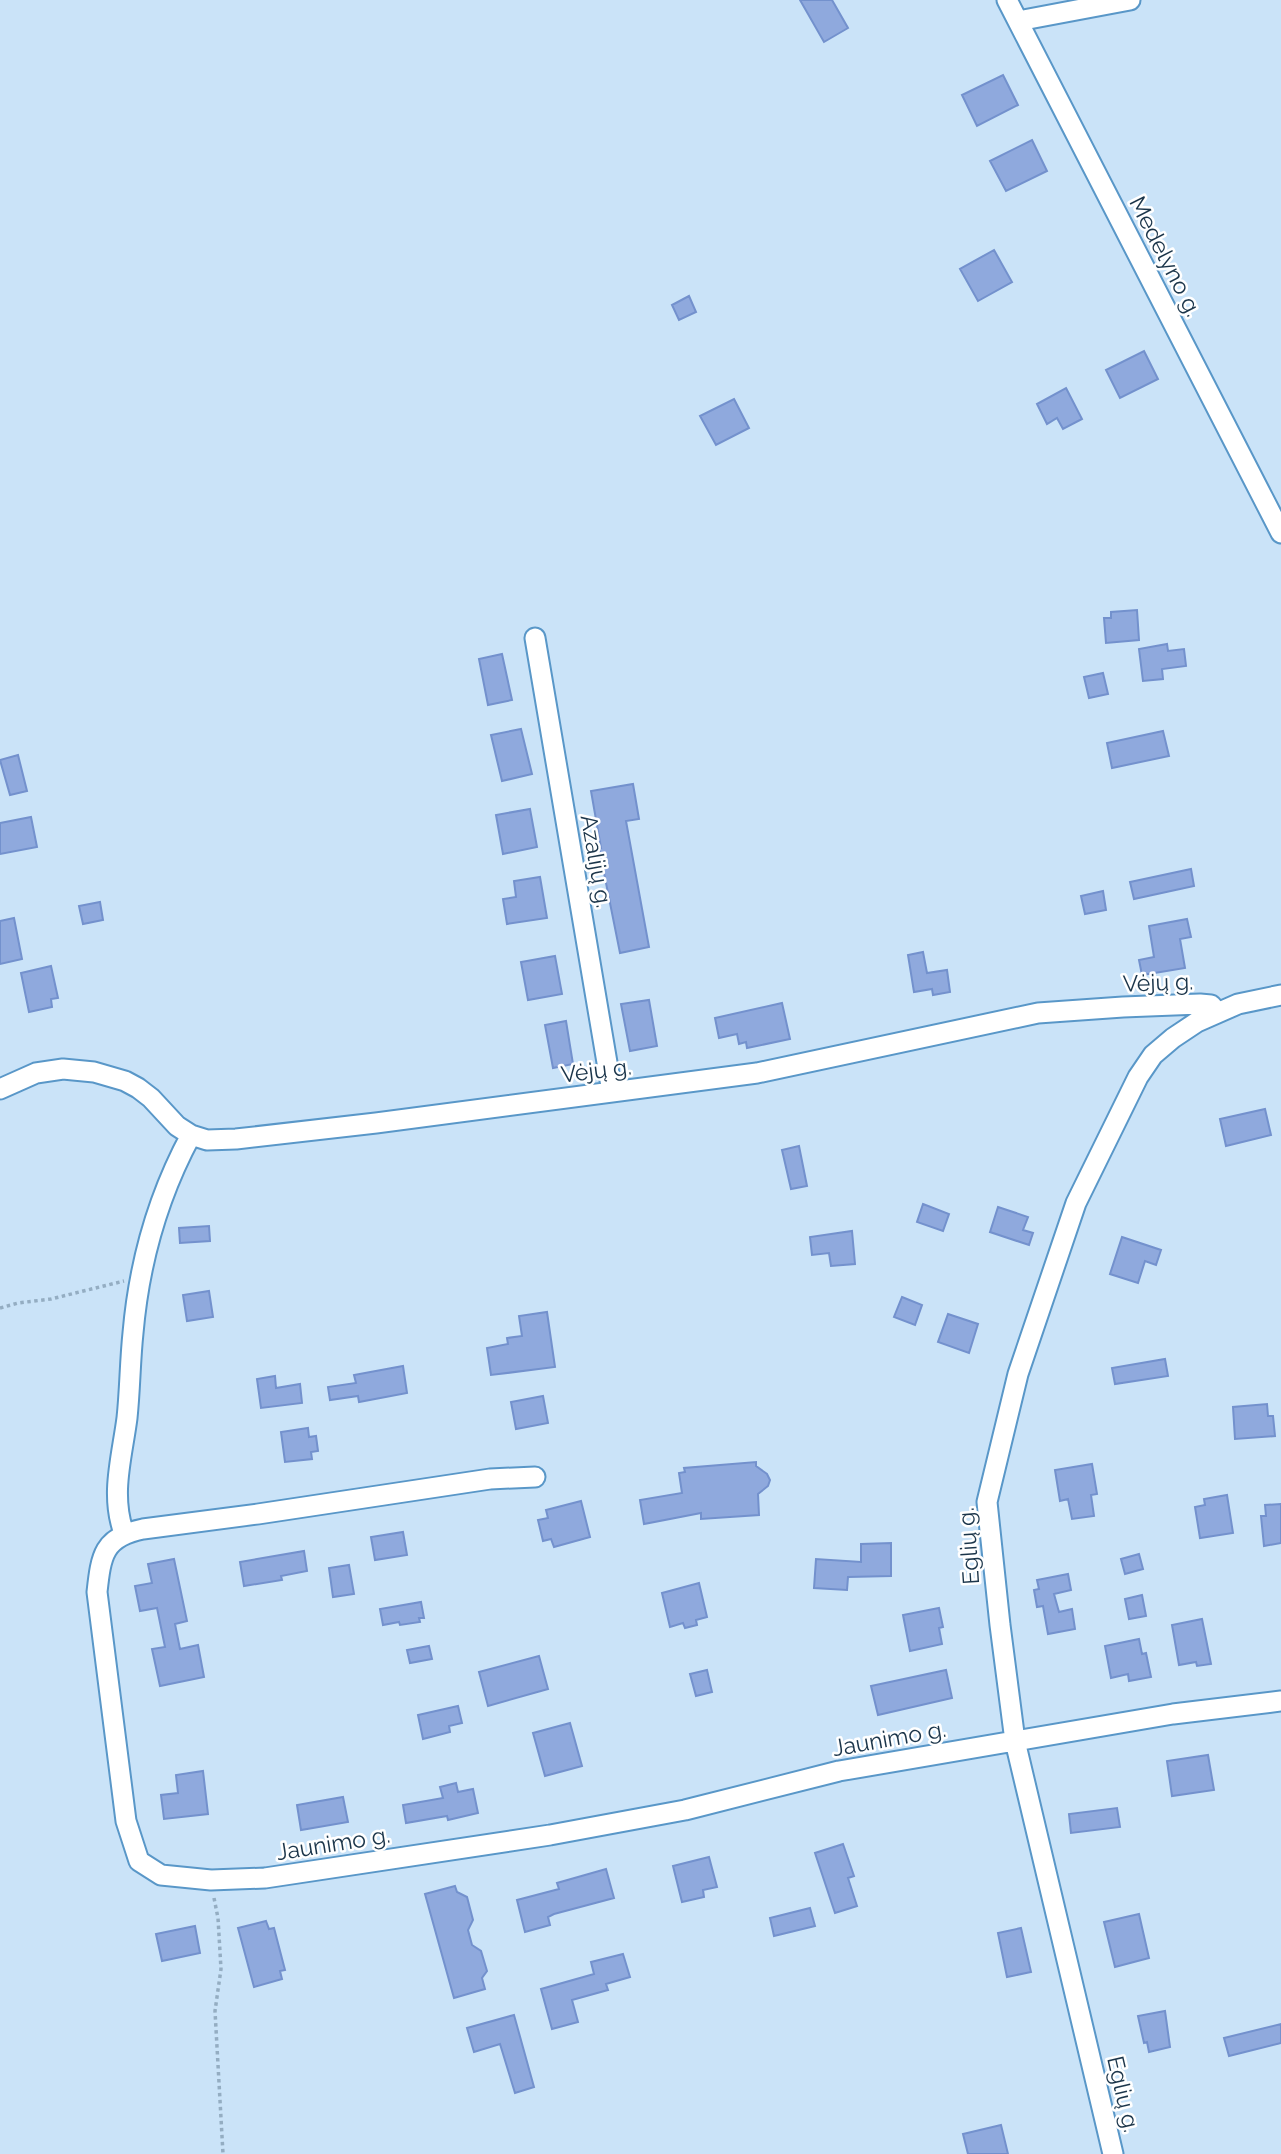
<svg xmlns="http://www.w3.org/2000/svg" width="1281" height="2154" font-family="Raleway,sans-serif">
  <rect width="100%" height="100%" fill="#cae3f8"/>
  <path fill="#8fa9dd" stroke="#7391cd" stroke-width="2" d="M 800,0 L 832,0 L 848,28 L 824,42 Z
    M 1003,75 L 1018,105 L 977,126 L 962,95 Z
    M 1032,140 L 1047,171 L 1006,191 L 990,161 Z
    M 994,250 L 1012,282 L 978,301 L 960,269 Z
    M 689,296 L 696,312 L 679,320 L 672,305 Z
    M 1144,351 L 1158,379 L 1120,398 L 1106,370 Z
    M 1066,388 L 1082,419 L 1063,429 L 1057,418 L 1047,424 L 1037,404 Z
    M 734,399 L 749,428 L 716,445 L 700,416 Z
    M 1137,610 L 1139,640 L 1106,643 L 1104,618 L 1111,618 L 1111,612 Z
    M 1167,644 L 1168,651 L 1184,649 L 1186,666 L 1162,669 L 1163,679 L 1143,681 L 1139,649 Z
    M 502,654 L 512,700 L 488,705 L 479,659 Z
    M 1103,673 L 1108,694 L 1089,698 L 1084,677 Z
    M 521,729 L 532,774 L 502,781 L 491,735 Z
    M 1163,731 L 1169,756 L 1112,768 L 1107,743 Z
    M 18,755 L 27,791 L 10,795 L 0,760 Z
    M 633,784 L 639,819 L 626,821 L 649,947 L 620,953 L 599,848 L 601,848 L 591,791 Z
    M 530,809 L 537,847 L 503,854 L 496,815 Z
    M 31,817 L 37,847 L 0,854 L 0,823 Z
    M 1191,869 L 1194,886 L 1134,899 L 1130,882 Z
    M 540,877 L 547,918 L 507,924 L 503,899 L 516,897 L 514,881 Z
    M 1103,891 L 1106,910 L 1085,914 L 1081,896 Z
    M 100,902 L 103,920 L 83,924 L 79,906 Z
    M 14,918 L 22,959 L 0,964 L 0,921 Z
    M 1187,919 L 1191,937 L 1180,939 L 1185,968 L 1142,975 L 1139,960 L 1154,957 L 1149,926 Z
    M 923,952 L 927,973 L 947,970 L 950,992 L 933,995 L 932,989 L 914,992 L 908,955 Z
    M 555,956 L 562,994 L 528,1000 L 521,962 Z
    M 51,966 L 58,998 L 51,999 L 52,1007 L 29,1012 L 21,973 Z
    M 649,1000 L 657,1046 L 630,1051 L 621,1004 Z
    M 782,1003 L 790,1039 L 747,1048 L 746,1042 L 739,1044 L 737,1034 L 719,1038 L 715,1018 Z
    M 566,1021 L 573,1064 L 553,1068 L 545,1025 Z
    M 1265,1109 L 1271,1135 L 1226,1146 L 1220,1119 Z
    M 799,1146 L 807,1186 L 791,1189 L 782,1150 Z
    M 923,1204 L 949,1214 L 943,1231 L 917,1222 Z
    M 998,1207 L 1028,1217 L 1023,1230 L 1033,1233 L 1029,1245 L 990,1232 Z
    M 209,1226 L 210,1241 L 180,1243 L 179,1228 Z
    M 852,1231 L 855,1264 L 831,1266 L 829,1253 L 812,1255 L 810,1237 Z
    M 1122,1237 L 1161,1250 L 1156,1265 L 1145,1261 L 1138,1283 L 1110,1274 Z
    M 209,1291 L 213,1317 L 187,1321 L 183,1295 Z
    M 902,1297 L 922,1305 L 915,1325 L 894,1317 Z
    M 547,1312 L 555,1367 L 491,1375 L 487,1348 L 508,1344 L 507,1338 L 522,1336 L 519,1316 Z
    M 948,1314 L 978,1324 L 969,1353 L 938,1342 Z
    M 1165,1359 L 1168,1376 L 1115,1384 L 1112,1368 Z
    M 403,1366 L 407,1393 L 359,1402 L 358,1396 L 330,1400 L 328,1387 L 356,1383 L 354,1375 Z
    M 275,1376 L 276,1388 L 300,1384 L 302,1403 L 261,1408 L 257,1379 Z
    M 543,1396 L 548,1423 L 516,1429 L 511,1402 Z
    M 1267,1404 L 1268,1416 L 1273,1416 L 1275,1436 L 1235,1439 L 1233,1407 Z
    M 308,1428 L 309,1437 L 316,1436 L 318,1451 L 311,1452 L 312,1459 L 285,1462 L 281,1432 Z
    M 756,1462 L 756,1466 L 767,1474 L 770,1480 L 768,1486 L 758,1494 L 759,1515 L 701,1519 L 701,1513 L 644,1524 L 640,1500 L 682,1493 L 679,1473 L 685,1472 L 684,1468 Z
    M 1092,1464 L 1097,1494 L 1091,1495 L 1094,1516 L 1072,1519 L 1068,1499 L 1060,1501 L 1055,1470 Z
    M 1227,1495 L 1233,1533 L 1200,1538 L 1195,1507 L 1205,1505 L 1204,1499 Z
    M 581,1501 L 590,1537 L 554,1547 L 551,1539 L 543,1541 L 538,1520 L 548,1518 L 546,1510 Z
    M 1281,1504 L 1281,1543 L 1264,1546 L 1261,1516 L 1266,1516 L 1265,1505 Z
    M 403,1532 L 407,1555 L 375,1560 L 371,1537 Z
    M 891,1543 L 891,1576 L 848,1577 L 847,1590 L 814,1588 L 816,1559 L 861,1562 L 861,1544 Z
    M 304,1551 L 307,1571 L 281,1576 L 282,1580 L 244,1586 L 240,1562 Z
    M 1139,1554 L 1143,1569 L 1125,1574 L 1121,1559 Z
    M 174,1559 L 187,1621 L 175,1624 L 180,1649 L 198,1645 L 204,1677 L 160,1686 L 152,1649 L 165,1647 L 157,1608 L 140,1611 L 135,1586 L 152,1583 L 148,1564 Z
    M 349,1565 L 354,1594 L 333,1597 L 329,1568 Z
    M 1068,1574 L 1071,1590 L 1054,1594 L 1059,1612 L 1072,1609 L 1075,1629 L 1048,1634 L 1043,1606 L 1037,1607 L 1034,1590 L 1039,1589 L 1037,1580 Z
    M 699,1583 L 707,1617 L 696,1620 L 697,1625 L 685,1628 L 683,1623 L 670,1627 L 662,1593 Z
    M 1142,1595 L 1146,1616 L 1129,1619 L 1125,1599 Z
    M 421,1602 L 424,1618 L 419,1618 L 420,1622 L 400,1625 L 399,1622 L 383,1625 L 380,1609 Z
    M 939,1608 L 943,1627 L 939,1628 L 942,1644 L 910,1651 L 903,1615 Z
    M 1202,1619 L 1211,1664 L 1197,1666 L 1196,1662 L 1179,1665 L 1172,1625 Z
    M 1139,1639 L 1142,1654 L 1146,1653 L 1151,1677 L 1129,1681 L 1128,1674 L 1111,1678 L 1105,1646 Z
    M 429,1646 L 432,1659 L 410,1663 L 407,1650 Z
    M 539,1656 L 548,1689 L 488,1706 L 479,1672 Z
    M 707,1670 L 712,1692 L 696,1696 L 690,1674 Z
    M 946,1670 L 952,1698 L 878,1715 L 871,1686 Z
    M 458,1706 L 462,1723 L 449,1726 L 450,1732 L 423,1739 L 418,1715 Z
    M 570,1723 L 582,1766 L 545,1776 L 533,1733 Z
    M 1208,1755 L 1214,1790 L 1172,1796 L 1167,1761 Z
    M 203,1771 L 208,1814 L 164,1819 L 161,1795 L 178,1793 L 176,1775 Z
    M 456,1783 L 458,1792 L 473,1789 L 478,1813 L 448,1820 L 447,1816 L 406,1823 L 403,1805 L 443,1798 L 440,1787 Z
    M 343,1797 L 348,1822 L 301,1830 L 297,1805 Z
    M 1117,1808 L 1120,1827 L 1071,1833 L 1069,1814 Z
    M 843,1844 L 854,1876 L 848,1878 L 857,1906 L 835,1913 L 815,1853 Z
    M 709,1857 L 717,1887 L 703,1890 L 704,1897 L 682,1902 L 673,1866 Z
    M 606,1869 L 614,1898 L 554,1914 L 548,1917 L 550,1925 L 525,1932 L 517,1900 L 559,1889 L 557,1883 Z
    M 455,1886 L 457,1892 L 467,1897 L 473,1920 L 468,1930 L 472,1945 L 481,1951 L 487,1971 L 482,1978 L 485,1989 L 454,1998 L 425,1894 Z
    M 810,1908 L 815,1926 L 774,1936 L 770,1918 Z
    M 1139,1914 L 1149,1958 L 1115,1967 L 1104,1922 Z
    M 266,1921 L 269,1929 L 274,1928 L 285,1970 L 280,1971 L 282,1979 L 254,1987 L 238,1928 Z
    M 195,1926 L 200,1953 L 162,1961 L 156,1934 Z
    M 1021,1928 L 1031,1972 L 1007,1977 L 998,1933 Z
    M 623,1954 L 630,1977 L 606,1984 L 608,1990 L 572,2000 L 578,2022 L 552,2029 L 541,1989 L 594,1974 L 591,1962 Z
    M 1165,2011 L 1170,2047 L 1149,2052 L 1147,2042 L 1144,2043 L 1138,2016 Z
    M 514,2015 L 534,2087 L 515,2093 L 500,2044 L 474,2052 L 467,2028 Z
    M 1281,2024 L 1281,2043 L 1229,2056 L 1224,2038 Z
    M 1001,2125 L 1008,2154 L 968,2154 L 963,2134 Z"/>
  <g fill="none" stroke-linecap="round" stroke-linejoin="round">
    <defs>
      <path id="minor" d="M 1007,0 L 1281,533
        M 1018,21 L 1130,0
        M 535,638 L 612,1092
        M 0,1089 L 36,1073 L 63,1069 L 94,1072 L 125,1081 L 138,1088 L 151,1098 L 177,1126 L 191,1135 L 207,1140 L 236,1139 L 376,1123 L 757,1073 L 1038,1013 L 1123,1007 L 1200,1004 L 1211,1005 L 1217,1012
        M 535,1477 L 490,1479 L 258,1514 L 143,1529 C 103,1537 101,1556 97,1592 L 126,1821 L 139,1861 L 161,1875 L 211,1880 L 265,1878 L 550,1835 L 685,1810 L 839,1771 L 1173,1714 L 1281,1701
        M 124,1533 C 110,1495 122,1457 127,1418 C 130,1390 130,1361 133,1333 C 139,1264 158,1196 191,1135
        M 1113,2154 L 1015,1741 L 1000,1625 L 987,1502 L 1018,1374 L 1076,1203 L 1138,1077 L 1153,1055 L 1173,1038 L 1197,1022 L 1238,1004 L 1281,995"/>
    </defs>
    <use href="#minor" stroke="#5997c8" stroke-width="23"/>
    <path stroke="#94adc2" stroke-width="3.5" stroke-dasharray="3.5 3.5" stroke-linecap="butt" d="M 0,1308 L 18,1303 L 51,1299 L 124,1281
      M 214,1898 L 218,1918 L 221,1969 L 215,2011 L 223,2154"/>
    <use href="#minor" stroke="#fff" stroke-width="19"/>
  </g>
  <g text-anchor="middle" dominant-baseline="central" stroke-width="5" stroke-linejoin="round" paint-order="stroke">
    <g font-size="23" fill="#1b354a" stroke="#fff">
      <text transform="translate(1166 256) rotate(63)">Medelyno g.</text>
      <text transform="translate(597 861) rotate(80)">Azalijų g.</text>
      <text transform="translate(1158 982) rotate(-2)">Vėjų g.</text>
      <text transform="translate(596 1070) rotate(-7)">Vėjų g.</text>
      <text transform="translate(968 1546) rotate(-94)">Eglių g.</text>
      <text transform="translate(889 1738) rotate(-10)">Jaunimo g.</text>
      <text transform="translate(333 1843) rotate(-9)">Jaunimo g.</text>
      <text transform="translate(1124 2094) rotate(77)">Eglių g.</text>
    </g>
  </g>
</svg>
